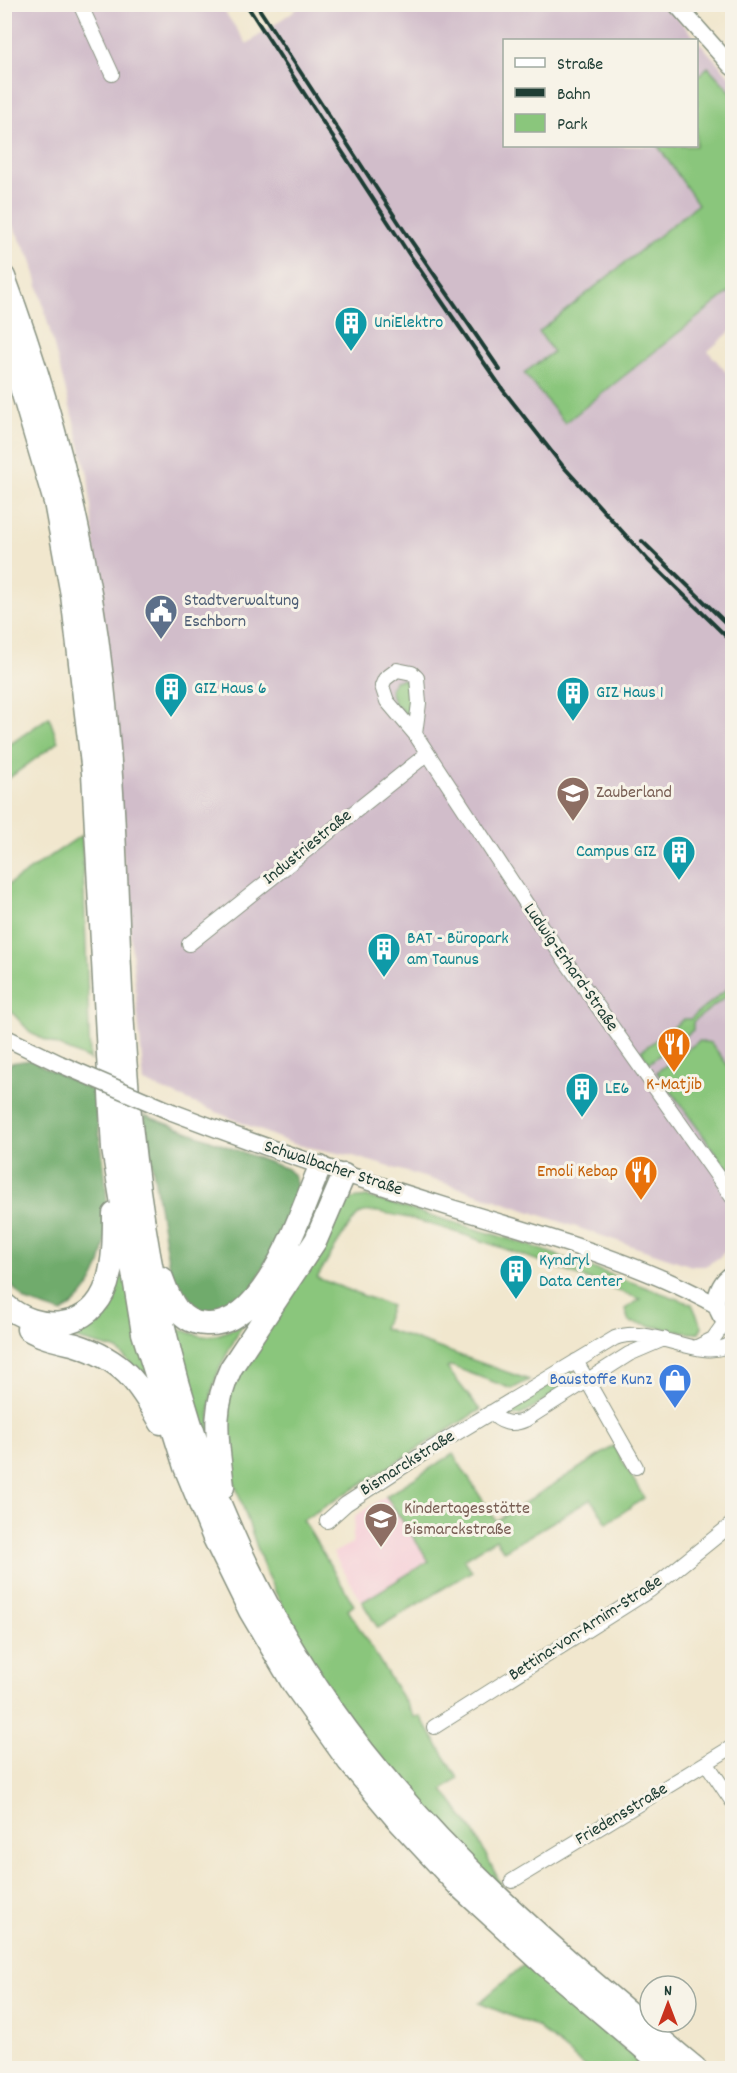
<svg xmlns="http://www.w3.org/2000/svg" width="737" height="2073" font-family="Dekko,sans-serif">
  <rect width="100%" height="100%" fill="#f7f3e8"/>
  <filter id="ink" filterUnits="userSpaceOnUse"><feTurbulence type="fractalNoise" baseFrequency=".0167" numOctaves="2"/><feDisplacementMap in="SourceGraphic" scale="12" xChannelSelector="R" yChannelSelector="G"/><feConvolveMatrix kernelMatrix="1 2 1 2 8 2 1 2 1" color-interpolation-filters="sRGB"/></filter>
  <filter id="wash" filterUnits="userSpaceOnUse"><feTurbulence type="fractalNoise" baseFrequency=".008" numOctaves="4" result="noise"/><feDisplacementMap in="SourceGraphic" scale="24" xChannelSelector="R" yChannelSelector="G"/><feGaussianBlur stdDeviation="1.35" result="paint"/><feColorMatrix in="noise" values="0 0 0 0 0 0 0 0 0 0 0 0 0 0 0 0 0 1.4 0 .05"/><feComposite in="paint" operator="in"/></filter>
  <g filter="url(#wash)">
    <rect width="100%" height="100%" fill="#f1e7ce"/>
    <path fill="#f6cfd8" d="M 386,1496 L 429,1562 L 362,1602 L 333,1553 L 352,1543 L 355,1516 Z"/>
    <path fill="#d1bdca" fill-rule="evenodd" d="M 4,5 L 220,5 L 247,44 L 302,5 L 666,5 L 732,79 L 732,330 L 708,351 L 732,379 L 732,1246 L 729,1246 L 720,1257 L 705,1266 L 692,1266 L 457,1187 L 353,1156 L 293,1144 L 144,1082 L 88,475 L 31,259 L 5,212 ZM 504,40 L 696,40 L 696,146 L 504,146 Z"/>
    <path fill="#8ac67c" stroke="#548258" stroke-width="1.5" d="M 708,67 L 732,93 L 732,290 L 565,423 L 524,373 L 553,352 L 539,332 L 698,204 L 658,146 L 696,146 L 697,77 Z
      M 403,679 L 413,688 L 412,720 L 394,703 L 390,689 L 395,681 Z
      M 49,717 L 58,742 L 5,781 L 5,748 Z
      M 82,835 L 90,1060 L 32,1034 L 4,1004 L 5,887 Z
      M 732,985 L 732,992 L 693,1022 L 693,1030 L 649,1063 L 641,1051 L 684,1019 L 690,1019 Z
      M 699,1041 L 711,1043 L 732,1071 L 732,1169 L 726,1167 L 657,1072 Z
      M 368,1197 L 526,1244 L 692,1304 L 702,1327 L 699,1333 L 690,1333 L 629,1322 L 625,1309 L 640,1299 C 598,1284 389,1200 361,1213 C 352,1217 324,1266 317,1278 L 391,1306 L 383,1328 L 529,1380 L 512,1389 L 451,1366 L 447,1368 L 480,1410 L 303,1520 L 354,1605 L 348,1610 L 414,1717 L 420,1716 L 458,1778 L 443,1790 L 474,1832 L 504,1890 L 491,1886 L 349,1724 L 302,1646 L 266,1573 L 227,1461 L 228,1394 L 340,1208 L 351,1199 Z
      M 119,1228 L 163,1420 L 138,1372 L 118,1350 L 50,1332 C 120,1329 116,1285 119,1228 Z
      M 244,1322 C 212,1382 204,1389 214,1459 L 190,1406 L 172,1324 C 201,1341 216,1340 244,1322 Z
      M 573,1371 L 576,1376 L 574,1382 L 521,1415 L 507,1416 L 504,1412 Z
      M 614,1446 L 644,1498 L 607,1523 L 591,1499 L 504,1551 L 496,1539 L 464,1559 L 472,1571 L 378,1628 L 362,1602 L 429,1561 L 386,1496 L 453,1454 L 496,1521 Z
      M 526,1963 L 646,2068 L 587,2068 L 536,2026 L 479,2003 Z"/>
    <path fill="#6fab6c" stroke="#477450" stroke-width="1.5" d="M 30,1060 L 93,1091 C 101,1159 133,1270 62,1313 L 26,1301 L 5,1279 L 4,1074 L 11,1063 Z
      M 144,1115 L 287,1169 L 294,1176 L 299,1191 L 291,1215 L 249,1295 L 227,1315 L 200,1317 L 175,1303 Z"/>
  </g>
  <g filter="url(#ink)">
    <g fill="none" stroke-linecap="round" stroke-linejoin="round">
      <defs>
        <path id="minor" d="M 80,4 L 112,74
          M 415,734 L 419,703 L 417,678 L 412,673 L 397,670 L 385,679 L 382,686 L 387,701 L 415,734 L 541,926 L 732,1197
          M 189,944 L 427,754
          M 697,1347 L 713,1339 L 725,1322
          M 576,1361 L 636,1467
          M 491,1412 C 500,1423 512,1426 525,1420 L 629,1354 L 664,1339
          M 327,1521 L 346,1504 L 427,1451 L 615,1338 C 652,1323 703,1365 732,1343
          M 434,1727 L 650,1590 L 732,1524
          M 707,1764 L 732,1801
          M 512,1881 L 732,1747"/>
        <path id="tertiary" d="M 676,4 L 732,67
          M 4,1037 L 60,1064
          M 172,1112 C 263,1147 354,1178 448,1207 C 534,1233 637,1261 716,1305
          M 732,1274 C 712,1287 711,1314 732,1327"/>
        <path id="trunk" d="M 4,277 C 53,409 88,545 103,686 C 116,799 116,913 123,1027 C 138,1275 186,1502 332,1709 C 431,1849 564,1959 695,2068
          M 4,330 L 55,502 L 72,595 L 93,773 L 113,1149 L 143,1333 L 185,1467 L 214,1538 L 250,1611 L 292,1682 L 349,1762 L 395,1817 L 459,1886 L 543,1963 L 667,2068
          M 162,1278 C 170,1300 179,1323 206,1324 C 266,1328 300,1212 320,1167
          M 4,1304 C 38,1334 91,1331 107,1284 C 114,1262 114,1236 114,1214
          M 28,1329 C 43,1338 60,1341 76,1345 C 123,1360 138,1382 161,1423
          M 223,1487 C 218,1440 210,1412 231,1368 L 316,1240 L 344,1175"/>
      </defs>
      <use href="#minor" stroke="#889281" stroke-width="16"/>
      <use href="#tertiary" stroke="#889281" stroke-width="19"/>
      <use href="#trunk" stroke="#889281" stroke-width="25"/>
      <use href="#minor" stroke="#fff" stroke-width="14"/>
      <use href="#tertiary" stroke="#fff" stroke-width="16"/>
      <use href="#trunk" stroke="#fff" stroke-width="22"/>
      <path stroke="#1f3d34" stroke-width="4" d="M 246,4 L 407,251 L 503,390 L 562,465 L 649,561 L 732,642
        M 256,4 L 405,232 L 500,370
        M 642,541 L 732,629"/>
      <defs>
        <path id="tertiary-bridge" d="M 60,1064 L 172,1112"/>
      </defs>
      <use href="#tertiary-bridge" stroke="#889281" stroke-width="19" stroke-linecap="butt"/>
      <use href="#tertiary-bridge" stroke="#fff" stroke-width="16"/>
    </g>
  </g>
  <defs>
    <symbol id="building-pin" viewBox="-11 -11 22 30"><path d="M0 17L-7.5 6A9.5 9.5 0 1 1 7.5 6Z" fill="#0f9aa8" stroke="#f7f3e8"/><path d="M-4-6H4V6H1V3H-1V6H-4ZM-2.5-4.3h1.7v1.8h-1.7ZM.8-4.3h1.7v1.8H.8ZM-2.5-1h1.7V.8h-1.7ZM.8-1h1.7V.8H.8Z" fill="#fff"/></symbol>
    <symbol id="civic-pin" viewBox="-11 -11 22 30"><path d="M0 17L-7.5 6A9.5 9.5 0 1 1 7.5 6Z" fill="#5c6f8a" stroke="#f7f3e8"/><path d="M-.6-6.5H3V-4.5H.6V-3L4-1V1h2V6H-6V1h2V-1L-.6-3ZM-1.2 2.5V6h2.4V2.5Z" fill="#fff"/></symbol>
    <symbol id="school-pin" viewBox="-11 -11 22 30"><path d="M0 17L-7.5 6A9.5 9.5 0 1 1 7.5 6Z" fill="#8d6e63" stroke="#f7f3e8"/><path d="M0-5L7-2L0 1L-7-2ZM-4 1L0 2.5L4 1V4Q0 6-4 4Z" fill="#fff"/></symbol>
    <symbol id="restaurant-pin" viewBox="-11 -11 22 30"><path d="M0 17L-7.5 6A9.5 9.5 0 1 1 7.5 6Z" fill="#e8710a" stroke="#f7f3e8"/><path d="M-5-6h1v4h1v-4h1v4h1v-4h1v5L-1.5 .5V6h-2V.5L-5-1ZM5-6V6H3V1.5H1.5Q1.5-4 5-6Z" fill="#fff"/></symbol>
    <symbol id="shop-pin" viewBox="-11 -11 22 30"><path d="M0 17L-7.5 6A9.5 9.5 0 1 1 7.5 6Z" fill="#3f7fe0" stroke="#f7f3e8"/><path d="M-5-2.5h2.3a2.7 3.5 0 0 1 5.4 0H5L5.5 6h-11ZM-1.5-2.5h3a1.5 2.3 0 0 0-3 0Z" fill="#fff"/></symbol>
  </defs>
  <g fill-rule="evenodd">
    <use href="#building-pin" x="332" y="304" width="38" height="52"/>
    <use href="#civic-pin" x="142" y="592" width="38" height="52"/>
    <use href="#building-pin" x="152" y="670" width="38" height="52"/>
    <use href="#building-pin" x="554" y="674" width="38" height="52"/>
    <use href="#school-pin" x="554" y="774" width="38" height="52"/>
    <use href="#building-pin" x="660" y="833" width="38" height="52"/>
    <use href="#building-pin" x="365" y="930" width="38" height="52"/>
    <use href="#restaurant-pin" x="655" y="1025" width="38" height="52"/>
    <use href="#building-pin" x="563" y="1070" width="38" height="52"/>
    <use href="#restaurant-pin" x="622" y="1153" width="38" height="52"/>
    <use href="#building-pin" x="497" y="1252" width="38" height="52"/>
    <use href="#shop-pin" x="656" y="1361" width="38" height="52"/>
    <use href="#school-pin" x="362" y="1500" width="38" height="52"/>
  </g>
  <g text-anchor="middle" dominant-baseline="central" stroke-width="6" stroke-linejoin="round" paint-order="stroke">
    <g font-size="18" fill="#0d838f" stroke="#f7f3e8" text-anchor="start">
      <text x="374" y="323">UniElektro</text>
      <text x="194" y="689">GIZ Haus 6</text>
      <text x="596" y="693">GIZ Haus 1</text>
      <text x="656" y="852" text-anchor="end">Campus GIZ</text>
      <text x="407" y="939">BAT - Büropark<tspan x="407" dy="21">am Taunus</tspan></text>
      <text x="605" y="1089">LE6</text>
      <text x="539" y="1261">Kyndryl<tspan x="539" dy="21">Data Center</tspan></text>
    </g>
    <g font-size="18" fill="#4e5e75" stroke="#f7f3e8" text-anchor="start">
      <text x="184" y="601">Stadtverwaltung<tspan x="184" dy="21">Eschborn</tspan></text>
    </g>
    <g font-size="18" fill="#785e54" stroke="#f7f3e8" text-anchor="start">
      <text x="596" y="793">Zauberland</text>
      <text x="404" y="1509">Kindertagesstätte<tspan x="404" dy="21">Bismarckstraße</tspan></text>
    </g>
    <g font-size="18" fill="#1f3d34" stroke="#f7f3e8">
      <text transform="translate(308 848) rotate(-39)">Industriestraße</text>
      <text transform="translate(570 968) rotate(55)">Ludwig-Erhard-Straße</text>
      <text transform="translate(333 1169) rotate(18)">Schwalbacher Straße</text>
      <text transform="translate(408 1464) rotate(-32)">Bismarckstraße</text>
      <text transform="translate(586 1629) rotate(-33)">Bettina-von-Arnim-Straße</text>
      <text transform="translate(622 1815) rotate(-31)">Friedensstraße</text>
    </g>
    <g font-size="18" fill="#c56008" stroke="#f7f3e8">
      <text x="674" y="1085">K-Matjib</text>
      <text x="618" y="1172" text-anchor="end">Emoli Kebap</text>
    </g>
    <g font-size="18" fill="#366cbe" stroke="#f7f3e8" text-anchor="end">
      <text x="652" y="1380">Baustoffe Kunz</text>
    </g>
  </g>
  <rect width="737" height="2073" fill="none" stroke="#f7f3e8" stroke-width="24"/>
  <rect x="503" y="39" width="195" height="108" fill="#f7f3e8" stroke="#a1aaa0" stroke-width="1.5"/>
  <rect x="515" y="58" width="30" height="9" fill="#ffffff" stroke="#a1aaa0" stroke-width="1.5"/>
  <text x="557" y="69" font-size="18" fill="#1f3d34">Straße</text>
  <rect x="515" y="88" width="30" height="9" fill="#1f3d34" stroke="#a1aaa0" stroke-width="1.5"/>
  <text x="557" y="99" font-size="18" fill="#1f3d34">Bahn</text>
  <rect x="515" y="114" width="30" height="18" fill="#8ac67c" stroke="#a1aaa0" stroke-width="1.5"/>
  <text x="557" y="129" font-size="18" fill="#1f3d34">Park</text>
  <g transform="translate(668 2004)"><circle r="28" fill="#f7f3e8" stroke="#a1aaa0" stroke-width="1.5"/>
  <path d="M0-4.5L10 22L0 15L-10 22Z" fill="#c8321e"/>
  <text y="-9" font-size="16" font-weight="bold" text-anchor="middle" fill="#1f3d34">N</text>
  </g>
</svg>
